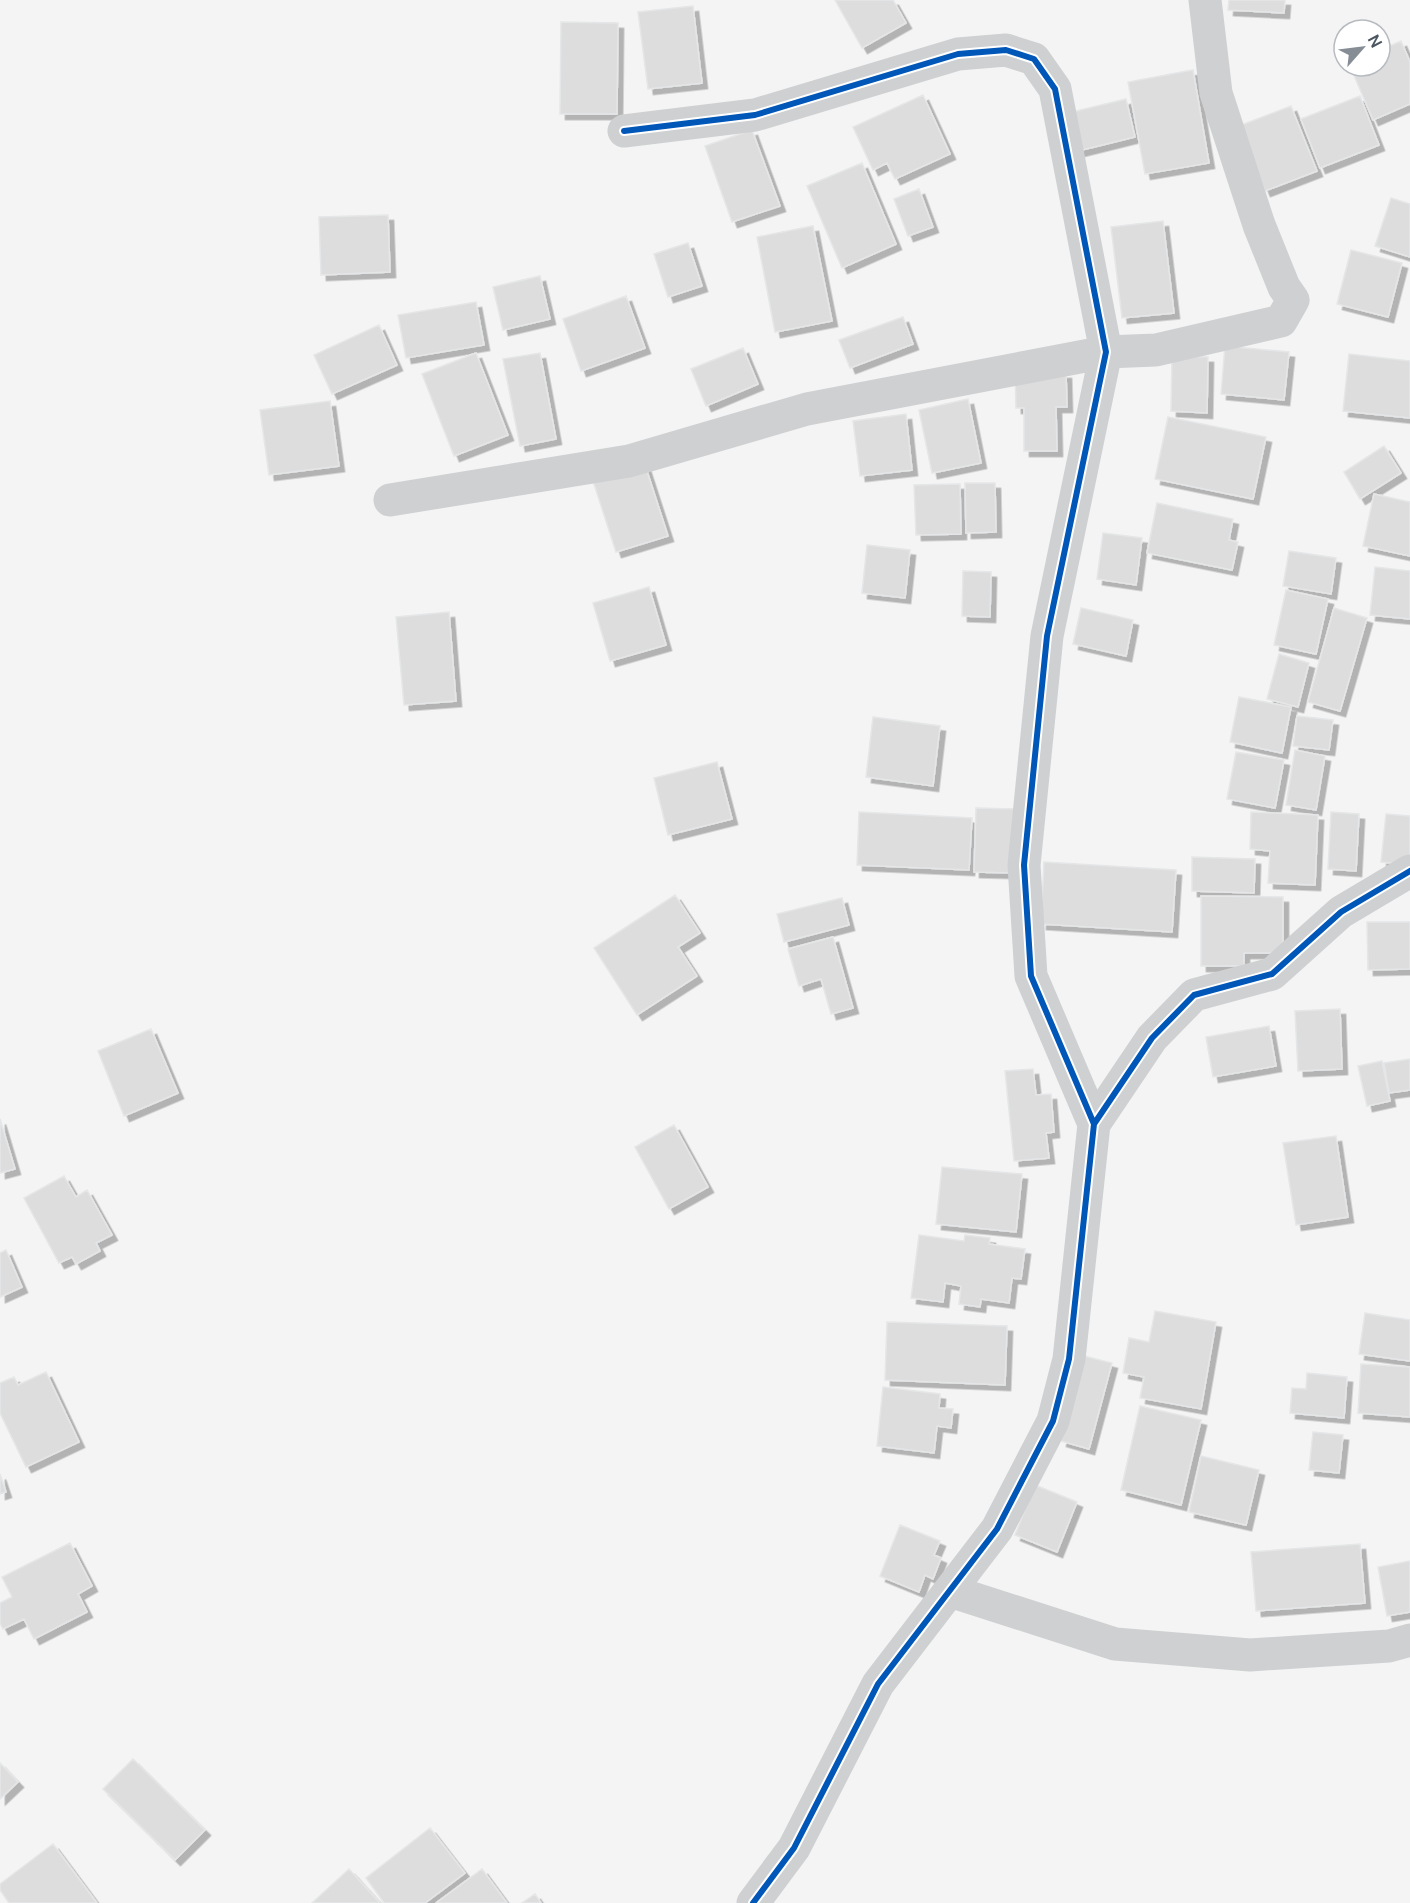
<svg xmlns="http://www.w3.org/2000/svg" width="1410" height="1903" font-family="Manrope,sans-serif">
  <defs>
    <filter id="shadow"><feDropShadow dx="5.5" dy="5.5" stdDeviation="0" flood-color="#0004"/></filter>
  </defs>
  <rect width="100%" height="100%" fill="#f4f4f4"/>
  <path fill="#ddddde" stroke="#e5e6e7" stroke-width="1.5" filter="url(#shadow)" d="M 835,0 L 893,0 L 906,23 L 862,48 Z
    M 1229,0 L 1285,0 L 1284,13 L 1228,10 Z
    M 693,6 L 702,83 L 648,89 L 638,12 Z
    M 561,22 L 618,23 L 617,114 L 560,114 Z
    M 1401,41 L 1410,62 L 1410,104 L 1373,120 L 1350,66 L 1380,66 L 1380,50 Z
    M 1193,70 L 1209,163 L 1145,174 L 1128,82 Z
    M 923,95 L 950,154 L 895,179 L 887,163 L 873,170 L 853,127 Z
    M 1360,96 L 1379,145 L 1320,168 L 1301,119 Z
    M 1126,99 L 1135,137 L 1078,151 L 1068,113 Z
    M 1291,106 L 1317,171 L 1265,191 L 1239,126 Z
    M 752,130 L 780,206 L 732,222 L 705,146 Z
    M 862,163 L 896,244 L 842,268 L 807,186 Z
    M 919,189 L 933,227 L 908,236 L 894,199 Z
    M 1391,198 L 1410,204 L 1410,257 L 1375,246 Z
    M 388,215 L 390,272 L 321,275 L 319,217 Z
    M 1163,221 L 1174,313 L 1122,318 L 1111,227 Z
    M 813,226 L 832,321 L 775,332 L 757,237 Z
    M 688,243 L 702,286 L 668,297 L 654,254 Z
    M 1351,250 L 1402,263 L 1388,317 L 1337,304 Z
    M 540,276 L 550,319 L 503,330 L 493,287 Z
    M 626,296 L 645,348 L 581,371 L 563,319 Z
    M 476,302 L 484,345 L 406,358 L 398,315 Z
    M 903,317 L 913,344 L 850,368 L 839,340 Z
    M 379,325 L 397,365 L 332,394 L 314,355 Z
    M 1225,346 L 1289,352 L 1284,400 L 1221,394 Z
    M 743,348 L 758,384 L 706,406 L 691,369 Z
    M 476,353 L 508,435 L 454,456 L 422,374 Z
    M 540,353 L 556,439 L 520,446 L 503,359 Z
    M 1349,354 L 1410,361 L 1410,418 L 1343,411 Z
    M 1172,356 L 1208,357 L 1207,413 L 1171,411 Z
    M 1066,373 L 1067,407 L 1056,407 L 1057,451 L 1024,451 L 1024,408 L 1016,408 L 1015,374 Z
    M 968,399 L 981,463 L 932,473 L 919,410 Z
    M 330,401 L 339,466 L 269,475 L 260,410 Z
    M 906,414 L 912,470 L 860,476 L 853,421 Z
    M 1168,417 L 1266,437 L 1253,499 L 1155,479 Z
    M 1384,446 L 1401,473 L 1360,499 L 1344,472 Z
    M 645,465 L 668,536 L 616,552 L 593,481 Z
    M 965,483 L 995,483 L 996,532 L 966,533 Z
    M 960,484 L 961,534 L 916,535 L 914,485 Z
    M 1374,494 L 1410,502 L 1410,556 L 1363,546 Z
    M 1157,503 L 1233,519 L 1229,540 L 1238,542 L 1232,570 L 1147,553 Z
    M 1103,533 L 1142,538 L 1136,585 L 1097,579 Z
    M 867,545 L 910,550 L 905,598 L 862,593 Z
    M 1289,551 L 1336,558 L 1331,594 L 1283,586 Z
    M 1375,567 L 1410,571 L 1410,619 L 1370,615 Z
    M 963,571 L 991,572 L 990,617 L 962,616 Z
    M 649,587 L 666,645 L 610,661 L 593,603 Z
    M 1286,590 L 1328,599 L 1316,654 L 1274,645 Z
    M 1081,608 L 1133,620 L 1126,656 L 1073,644 Z
    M 1334,608 L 1367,618 L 1340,711 L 1308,702 Z
    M 449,612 L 456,701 L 404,705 L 396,617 Z
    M 1279,654 L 1309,663 L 1298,707 L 1267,699 Z
    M 1239,697 L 1291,707 L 1282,753 L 1230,742 Z
    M 1297,716 L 1333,720 L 1329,750 L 1293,746 Z
    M 873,717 L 940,726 L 933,786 L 866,777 Z
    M 1295,750 L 1325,756 L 1316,810 L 1286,805 Z
    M 1236,752 L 1284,760 L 1275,808 L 1227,799 Z
    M 717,762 L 732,819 L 668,835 L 654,778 Z
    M 976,808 L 1016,809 L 1014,873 L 974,872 Z
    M 859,812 L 972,818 L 969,870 L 857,865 Z
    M 1251,812 L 1318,815 L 1315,885 L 1268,883 L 1270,851 L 1250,849 Z
    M 1331,812 L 1359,814 L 1356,871 L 1328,869 Z
    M 1386,814 L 1410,816 L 1410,865 L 1381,862 Z
    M 1192,857 L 1255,859 L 1254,893 L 1192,891 Z
    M 1044,862 L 1176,870 L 1172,932 L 1041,924 Z
    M 675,895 L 700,933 L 678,947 L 697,976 L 637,1015 L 594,948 Z
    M 1201,896 L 1283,897 L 1283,953 L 1244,953 L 1244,966 L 1201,966 Z
    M 842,898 L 849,925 L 784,942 L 777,914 Z
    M 1367,922 L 1410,922 L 1410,969 L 1368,970 Z
    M 833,937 L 853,1008 L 831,1014 L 821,979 L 799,986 L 788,949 Z
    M 1340,1009 L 1342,1069 L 1298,1071 L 1295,1011 Z
    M 1269,1026 L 1276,1066 L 1213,1077 L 1206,1037 Z
    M 151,1029 L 178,1093 L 124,1116 L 98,1051 Z
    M 1410,1059 L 1410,1090 L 1389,1093 L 1384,1063 Z
    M 1382,1061 L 1390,1101 L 1367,1106 L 1358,1066 Z
    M 1033,1069 L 1036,1095 L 1051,1094 L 1054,1132 L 1046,1133 L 1049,1158 L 1014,1161 L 1005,1071 Z
    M 0,1119 L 15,1169 L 0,1173 Z
    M 674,1125 L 708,1187 L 669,1209 L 635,1147 Z
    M 1336,1136 L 1348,1217 L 1296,1225 L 1283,1143 Z
    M 942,1167 L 1022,1174 L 1016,1232 L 936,1224 Z
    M 64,1176 L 76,1197 L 87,1190 L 112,1235 L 96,1243 L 100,1251 L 76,1264 L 72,1257 L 59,1263 L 24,1198 Z
    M 919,1235 L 964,1241 L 965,1235 L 990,1238 L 989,1244 L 1025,1249 L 1021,1279 L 1012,1278 L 1009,1303 L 981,1299 L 980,1307 L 959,1304 L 961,1286 L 945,1283 L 943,1302 L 911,1298 Z
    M 6,1250 L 22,1287 L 0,1297 L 0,1253 Z
    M 1155,1311 L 1216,1322 L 1201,1409 L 1140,1398 L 1144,1377 L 1123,1373 L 1129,1338 L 1149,1342 Z
    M 1365,1313 L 1410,1320 L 1410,1361 L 1359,1354 Z
    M 887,1322 L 1007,1326 L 1005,1385 L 885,1380 Z
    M 1084,1356 L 1112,1363 L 1089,1449 L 1061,1441 Z
    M 1361,1364 L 1410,1367 L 1410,1417 L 1358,1413 Z
    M 46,1372 L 79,1442 L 26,1467 L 0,1413 L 0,1383 L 14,1377 L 18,1385 Z
    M 1307,1373 L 1347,1377 L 1344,1418 L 1290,1413 L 1292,1388 L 1306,1389 Z
    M 883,1387 L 940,1394 L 939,1408 L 953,1409 L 951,1428 L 937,1426 L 934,1453 L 877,1446 Z
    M 1140,1406 L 1201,1420 L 1181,1505 L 1121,1490 Z
    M 1313,1432 L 1343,1435 L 1339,1473 L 1309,1470 Z
    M 1201,1456 L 1259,1470 L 1246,1525 L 1189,1512 Z
    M 0,1474 L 6,1492 L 0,1494 Z
    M 1035,1485 L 1077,1502 L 1057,1552 L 1015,1535 Z
    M 900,1525 L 940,1541 L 934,1555 L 941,1558 L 933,1579 L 925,1575 L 919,1592 L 880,1576 Z
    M 70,1543 L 92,1586 L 78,1594 L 87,1612 L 34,1639 L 24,1619 L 3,1629 L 0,1623 L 0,1603 L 12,1597 L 2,1577 Z
    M 1360,1544 L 1365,1603 L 1256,1611 L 1251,1552 Z
    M 1410,1561 L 1410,1612 L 1387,1616 L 1378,1567 Z
    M 133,1759 L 205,1830 L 175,1860 L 103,1789 Z
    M 0,1763 L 18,1782 L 0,1799 Z
    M 430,1828 L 465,1873 L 425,1903 L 384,1903 L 366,1878 Z
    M 53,1844 L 97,1903 L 9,1903 L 0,1890 L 0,1884 Z
    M 349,1869 L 380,1903 L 312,1903 Z
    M 482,1869 L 507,1903 L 436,1903 Z
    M 535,1894 L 541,1903 L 522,1903 Z"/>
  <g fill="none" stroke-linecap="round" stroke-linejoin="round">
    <path stroke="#ced0d2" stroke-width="33" d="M 624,131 L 755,115 L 958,54 L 1006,50 L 1034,59 L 1055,89 L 1106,352 L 1047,636 L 1024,865 L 1031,976 L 1094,1124
      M 390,500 L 629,461 L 807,409 L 1106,352 L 1156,350 L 1281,321 L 1293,300 L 1284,287 L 1259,225 L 1216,93 L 1205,0
      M 950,1591 L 1115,1644 L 1250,1655 L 1389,1646 L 1410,1640
      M 753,1903 L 794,1848 L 878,1684 L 997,1529 L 1053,1421 L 1069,1359 L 1094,1124 L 1152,1038 L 1194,995 L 1272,974 L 1341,912 L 1410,871"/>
    <defs>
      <path id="cycleway" d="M 624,131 L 755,115 L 958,54 L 1006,50 L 1034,59 L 1055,89 L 1106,352 L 1047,636 L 1024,865 L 1031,976 L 1094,1124
        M 753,1903 L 794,1848 L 878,1684 L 997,1529 L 1053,1421 L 1069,1359 L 1094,1124 L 1152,1038 L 1194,995 L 1272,974 L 1341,912 L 1410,871"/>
    </defs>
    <use href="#cycleway" stroke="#fff" stroke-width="10"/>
    <use href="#cycleway" stroke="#0057b8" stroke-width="6"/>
  </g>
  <g transform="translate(1362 48) rotate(62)"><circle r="28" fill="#ffffff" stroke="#b7bbc0" stroke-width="1.5"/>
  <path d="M0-4.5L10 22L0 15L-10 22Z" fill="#868d94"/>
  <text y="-9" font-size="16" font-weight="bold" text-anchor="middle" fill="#4a5661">N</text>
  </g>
</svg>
